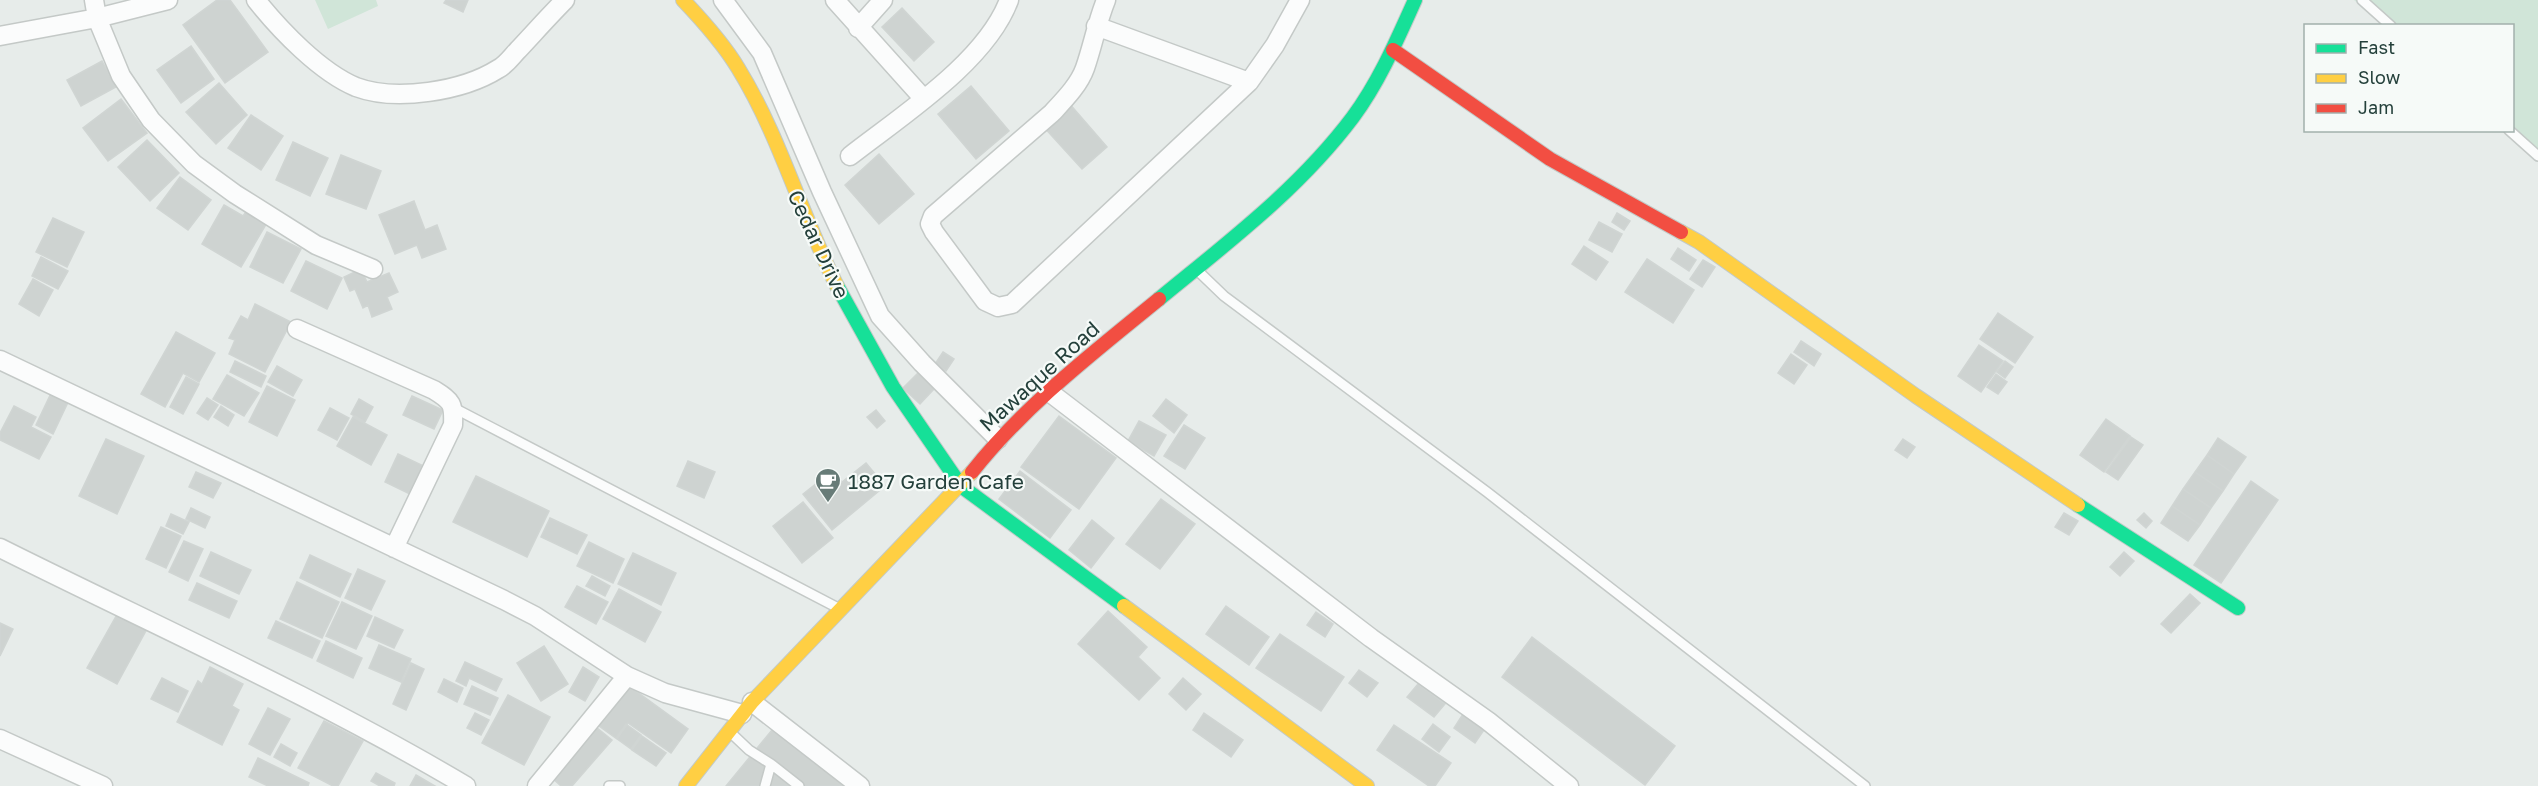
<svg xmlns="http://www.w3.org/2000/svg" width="2538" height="786" font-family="'Golos Text',sans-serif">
  <rect width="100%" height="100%" fill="#e7ecea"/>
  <path fill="#d0e5d8" d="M 315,0 L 376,0 L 378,6 L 328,29 Z
    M 2354,0 L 2538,0 L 2538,162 L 2502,131 L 2512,130 L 2512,26 L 2383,25 Z"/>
  <path fill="#ced3d1" stroke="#d0d5d3" stroke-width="1.5" d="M 217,0 L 230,0 L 268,52 L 225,83 L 183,25 Z
    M 446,0 L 468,0 L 463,12 L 444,3 Z
    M 902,8 L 934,42 L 914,61 L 882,27 Z
    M 191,46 L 214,79 L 181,103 L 157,70 Z
    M 102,61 L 116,87 L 81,106 L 67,80 Z
    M 219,83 L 247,115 L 216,144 L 186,112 Z
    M 971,86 L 1009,131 L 976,159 L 938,114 Z
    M 121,99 L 147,133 L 108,161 L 83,128 Z
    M 1068,102 L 1107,147 L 1082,169 L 1042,125 Z
    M 251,115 L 283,136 L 261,170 L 228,148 Z
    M 147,140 L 179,173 L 150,201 L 118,167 Z
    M 293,142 L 328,158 L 310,196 L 276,180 Z
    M 879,154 L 914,194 L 879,224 L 845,185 Z
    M 341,155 L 381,171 L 366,209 L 326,194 Z
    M 180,177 L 211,200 L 188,230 L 157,208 Z
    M 414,201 L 425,230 L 437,225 L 446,249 L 422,258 L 417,245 L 395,254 L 379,215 Z
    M 224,205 L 243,216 L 248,209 L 268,221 L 241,267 L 202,244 Z
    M 1617,213 L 1630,221 L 1624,230 L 1612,222 Z
    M 53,218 L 84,232 L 67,267 L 36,252 Z
    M 1599,222 L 1622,234 L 1612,252 L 1589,240 Z
    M 267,232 L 301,249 L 283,283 L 250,267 Z
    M 1584,246 L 1608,262 L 1596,280 L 1572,264 Z
    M 1678,248 L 1696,260 L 1689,271 L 1671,259 Z
    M 41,257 L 68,271 L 58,289 L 32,276 Z
    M 1647,259 L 1694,290 L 1673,323 L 1625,292 Z
    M 1703,260 L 1715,267 L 1702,287 L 1690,279 Z
    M 306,261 L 342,278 L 327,309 L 291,291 Z
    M 361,269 L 367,282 L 389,273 L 398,292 L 387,297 L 392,309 L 372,317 L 368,305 L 363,308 L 355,289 L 350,291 L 344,277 Z
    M 33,279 L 53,290 L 39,316 L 19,304 Z
    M 255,304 L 291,322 L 265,372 L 229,354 L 235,340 L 229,338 L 241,316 L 248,320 Z
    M 1998,313 L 2033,337 L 2015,363 L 1980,339 Z
    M 176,332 L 215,353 L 199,382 L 183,373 L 165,407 L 141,394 Z
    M 1801,341 L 1821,354 L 1814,366 L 1794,352 Z
    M 1979,345 L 2003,361 L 1981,392 L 1958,376 Z
    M 943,352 L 954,359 L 946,371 L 935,364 Z
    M 1791,354 L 1807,365 L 1794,384 L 1778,373 Z
    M 235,361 L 266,376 L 261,387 L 230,372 Z
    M 2005,361 L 2013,367 L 2005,378 L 1997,372 Z
    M 277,366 L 302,380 L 293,396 L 268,382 Z
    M 918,373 L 934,389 L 920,404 L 903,388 Z
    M 1996,374 L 2007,382 L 1998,394 L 1987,387 Z
    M 227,375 L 259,393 L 244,416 L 213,399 Z
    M 186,377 L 199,384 L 183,414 L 170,407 Z
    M 267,386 L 295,400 L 277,436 L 249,422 Z
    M 53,389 L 70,398 L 53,434 L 36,425 Z
    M 412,396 L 443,410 L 434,429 L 403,415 Z
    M 207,398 L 218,405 L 208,420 L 197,413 Z
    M 359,399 L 373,407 L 365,422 L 351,414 Z
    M 1166,399 L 1187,415 L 1174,433 L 1153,416 Z
    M 14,406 L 36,417 L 31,427 L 51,437 L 39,459 L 0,440 L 0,433 Z
    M 221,406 L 234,415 L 228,426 L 214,417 Z
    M 330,408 L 349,418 L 337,440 L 318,430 Z
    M 876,410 L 885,421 L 877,428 L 867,417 Z
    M 1059,416 L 1116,458 L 1079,509 L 1021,467 Z
    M 353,417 L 387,435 L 371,465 L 337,446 Z
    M 2106,419 L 2130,436 L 2104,472 L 2080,455 Z
    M 1139,421 L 1166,435 L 1154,456 L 1128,441 Z
    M 1184,425 L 1205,438 L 1185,469 L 1164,456 Z
    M 2131,437 L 2143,445 L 2118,480 L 2106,472 Z
    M 2218,438 L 2246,457 L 2234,474 L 2207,455 Z
    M 106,439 L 144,456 L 117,514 L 79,496 Z
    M 1903,439 L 1915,447 L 1907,458 L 1895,450 Z
    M 398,454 L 428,468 L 414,496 L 385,482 Z
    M 2207,455 L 2234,474 L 2223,491 L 2195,472 Z
    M 688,461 L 715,472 L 704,498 L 677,486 Z
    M 866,463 L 885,486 L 832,530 L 803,494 L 832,471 L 842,482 Z
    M 1020,471 L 1071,510 L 1050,538 L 999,499 Z
    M 196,472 L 221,483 L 213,498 L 189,487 Z
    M 2195,472 L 2223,491 L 2211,508 L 2183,489 Z
    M 476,476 L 549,511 L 527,557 L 453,522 Z
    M 2251,481 L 2278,500 L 2221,583 L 2194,565 Z
    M 2183,489 L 2211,508 L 2200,525 L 2172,506 Z
    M 1161,499 L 1195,524 L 1160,569 L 1126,544 Z
    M 803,502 L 833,538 L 802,563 L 773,526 Z
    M 2172,506 L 2200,525 L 2188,541 L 2161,523 Z
    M 191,508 L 210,517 L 205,528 L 186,519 Z
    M 2064,513 L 2078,521 L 2069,535 L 2055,527 Z
    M 2144,513 L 2152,521 L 2146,528 L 2137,520 Z
    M 171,514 L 189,522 L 183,534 L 166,526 Z
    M 550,518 L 587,535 L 577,554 L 541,537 Z
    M 1092,520 L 1114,538 L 1091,568 L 1069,550 Z
    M 161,527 L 181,536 L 166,568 L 146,559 Z
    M 184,541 L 203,549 L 188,581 L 169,572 Z
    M 589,542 L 624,559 L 613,583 L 577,566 Z
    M 211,552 L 251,570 L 239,594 L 200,576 Z
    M 2124,552 L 2134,561 L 2120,576 L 2110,567 Z
    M 633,553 L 676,573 L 661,605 L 618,584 Z
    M 310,555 L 351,574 L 340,597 L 300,578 Z
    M 358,569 L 385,581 L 371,610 L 345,598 Z
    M 592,576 L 610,586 L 605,596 L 586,586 Z
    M 297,582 L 339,602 L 322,638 L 280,619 Z
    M 197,583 L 237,601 L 229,618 L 189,600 Z
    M 577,586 L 608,602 L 596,624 L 565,607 Z
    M 619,589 L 661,612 L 645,642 L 603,619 Z
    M 2190,594 L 2200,603 L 2171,633 L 2161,624 Z
    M 342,602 L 372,616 L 356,649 L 326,636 Z
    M 1226,606 L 1269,637 L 1249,665 L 1206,634 Z
    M 119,611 L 148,627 L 117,684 L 87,668 Z
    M 1108,611 L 1147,647 L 1138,657 L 1160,678 L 1139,700 L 1078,644 Z
    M 1316,612 L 1333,624 L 1325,637 L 1307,625 Z
    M 375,617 L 403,630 L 394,648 L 367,636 Z
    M 276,621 L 320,641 L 312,658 L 268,638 Z
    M 0,623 L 13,629 L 0,656 Z
    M 1280,634 L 1344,677 L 1321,711 L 1256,668 Z
    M 1532,637 L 1675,746 L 1645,785 L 1502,677 Z
    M 326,641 L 362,658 L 353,678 L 317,661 Z
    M 379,645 L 411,659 L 401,682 L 369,668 Z
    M 544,646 L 568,684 L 541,701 L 517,663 Z
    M 465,662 L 502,679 L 496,691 L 469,678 L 466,686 L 456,681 Z
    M 411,663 L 424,669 L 406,710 L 393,704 Z
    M 210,667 L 243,684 L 232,706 L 239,710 L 222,745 L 177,722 L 198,681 L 202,684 Z
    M 583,667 L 599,677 L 585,701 L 569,692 Z
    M 1359,670 L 1378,683 L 1367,697 L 1349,683 Z
    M 162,678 L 188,691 L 178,712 L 151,699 Z
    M 1183,678 L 1201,694 L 1186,710 L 1169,694 Z
    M 444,679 L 463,688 L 457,702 L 438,692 Z
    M 625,683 L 688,729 L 671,753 L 628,723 L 617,739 L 595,723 Z
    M 1418,684 L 1445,704 L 1434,717 L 1407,697 Z
    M 472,686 L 498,698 L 490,715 L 464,704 Z
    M 508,695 L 550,717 L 524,765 L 482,743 Z
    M 268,708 L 290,719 L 270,755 L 249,744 Z
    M 475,713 L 489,720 L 481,735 L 467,728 Z
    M 1204,713 L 1243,740 L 1231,757 L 1193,730 Z
    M 1463,714 L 1484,730 L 1475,743 L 1454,728 Z
    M 324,721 L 363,741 L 338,786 L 333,786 L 298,768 Z
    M 626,724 L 641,735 L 631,749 L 616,738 Z
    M 1433,724 L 1450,737 L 1439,752 L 1422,739 Z
    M 1394,725 L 1451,763 L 1435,786 L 1429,786 L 1377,750 Z
    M 596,727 L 612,740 L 572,786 L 561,786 L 552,778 Z
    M 772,730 L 847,786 L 726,786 Z
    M 642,736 L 666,753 L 656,766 L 632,750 Z
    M 281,744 L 297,753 L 290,766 L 274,757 Z
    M 258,758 L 309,783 L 308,786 L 268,786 L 249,777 Z
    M 376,773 L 395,783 L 394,786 L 380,786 L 371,781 Z
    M 416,775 L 435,786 L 410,786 Z"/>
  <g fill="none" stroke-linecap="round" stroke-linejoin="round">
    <defs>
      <path id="lane" d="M 2362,0 L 2391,26
        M 2509,130 L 2538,156
        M 1197,270 L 1224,296 L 1487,492 L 1865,786
        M 454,408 L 840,609
        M 730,732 L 749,750 L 771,764 L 765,786
        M 771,764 L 799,786
        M 609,786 L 620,786"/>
      <path id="street" d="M 94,0 L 97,18 L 121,76 L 151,120 L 194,164 L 235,194 L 316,245 L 373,269
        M 256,0 C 280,30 320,72 356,87 C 396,102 463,91 498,69 C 506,65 512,56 518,50 C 534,33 549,16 565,0
        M 723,0 L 762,53 L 822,192 L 880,316 L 922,363 L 998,439
        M 835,0 L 923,98
        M 1106,0 C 1097,22 1093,45 1085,68 C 1079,85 1064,100 1052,113 L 933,216 L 930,224 L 934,232 L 985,301 L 998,307 L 1012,304 L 1249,82 L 1275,45 L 1300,0
        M 1096,26 L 1249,82
        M 858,28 L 883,0
        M 0,36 L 97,18 L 168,0
        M 850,156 C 901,116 986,62 1009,0
        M 297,329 L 434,390 C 452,401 454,404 453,425 L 394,548
        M 0,360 L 504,600 L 535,616 L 627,676 L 665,693 L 742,714
        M 1048,391 L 1371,638 L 1488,721 L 1569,786
        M 0,548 C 156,626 316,697 466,786
        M 752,702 L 860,786
        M 0,739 L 103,786
        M 537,786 L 627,676"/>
      <path id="fast" d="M 837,286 L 893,387 L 961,486 L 1124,606
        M 1159,299 C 1227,243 1299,189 1353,117 C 1379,82 1397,40 1415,0
        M 2078,505 L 2238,608"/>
      <path id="slow" d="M 683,0 C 703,21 723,43 738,68 C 780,136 801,215 837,286
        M 1681,232 L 1699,242 L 1916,396 L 2078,505
        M 1124,606 L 1367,786
        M 686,786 L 752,702 L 972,472"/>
      <path id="jam" d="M 1393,50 L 1550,159 L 1681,232
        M 972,472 C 1025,405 1093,353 1159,299"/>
    </defs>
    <use href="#lane" stroke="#c4c9c7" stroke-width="12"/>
    <use href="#street" stroke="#c4c9c7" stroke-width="21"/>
    <use href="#fast" stroke="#c2cac7" stroke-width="16"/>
    <use href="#slow" stroke="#c2cac7" stroke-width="16"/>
    <use href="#jam" stroke="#c2cac7" stroke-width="16"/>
    <use href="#lane" stroke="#fbfcfc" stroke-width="9"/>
    <use href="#street" stroke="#fbfcfc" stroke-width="18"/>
    <use href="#fast" stroke="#16e098" stroke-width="14"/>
    <use href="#slow" stroke="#ffcf43" stroke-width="14"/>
    <use href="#jam" stroke="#f24e42" stroke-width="14"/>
  </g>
  <defs>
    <symbol id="cafe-pin" viewBox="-11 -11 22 30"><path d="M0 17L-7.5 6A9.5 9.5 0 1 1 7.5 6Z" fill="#687c78" stroke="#f6faf8"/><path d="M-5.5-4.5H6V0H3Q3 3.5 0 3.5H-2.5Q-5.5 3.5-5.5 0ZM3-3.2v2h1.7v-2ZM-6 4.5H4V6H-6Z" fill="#fff"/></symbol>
  </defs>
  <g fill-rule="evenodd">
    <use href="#cafe-pin" x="813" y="466" width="30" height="40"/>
  </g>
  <g text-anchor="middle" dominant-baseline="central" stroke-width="4.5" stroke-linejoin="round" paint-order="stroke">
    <g font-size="21" fill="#24403b" stroke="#f6faf8">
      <text transform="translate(819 244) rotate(65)">Cedar Drive</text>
      <text transform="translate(1039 376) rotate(-42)">Mawaque Road</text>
    </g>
    <g font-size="21" fill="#24403b" stroke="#f6faf8" text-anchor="start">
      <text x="848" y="481">1887 Garden Cafe</text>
    </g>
  </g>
  <rect x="2304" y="24" width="210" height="108" fill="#f6faf8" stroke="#a2b0ac" stroke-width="1.5"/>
  <rect x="2316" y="44" width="30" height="9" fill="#16e098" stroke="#a2b0ac" stroke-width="1.5"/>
  <text x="2358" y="54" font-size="18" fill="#24403b">Fast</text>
  <rect x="2316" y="74" width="30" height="9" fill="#ffcf43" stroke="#a2b0ac" stroke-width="1.5"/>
  <text x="2358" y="84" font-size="18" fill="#24403b">Slow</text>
  <rect x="2316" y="104" width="30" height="9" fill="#f24e42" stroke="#a2b0ac" stroke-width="1.5"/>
  <text x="2358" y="114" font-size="18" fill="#24403b">Jam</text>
</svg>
